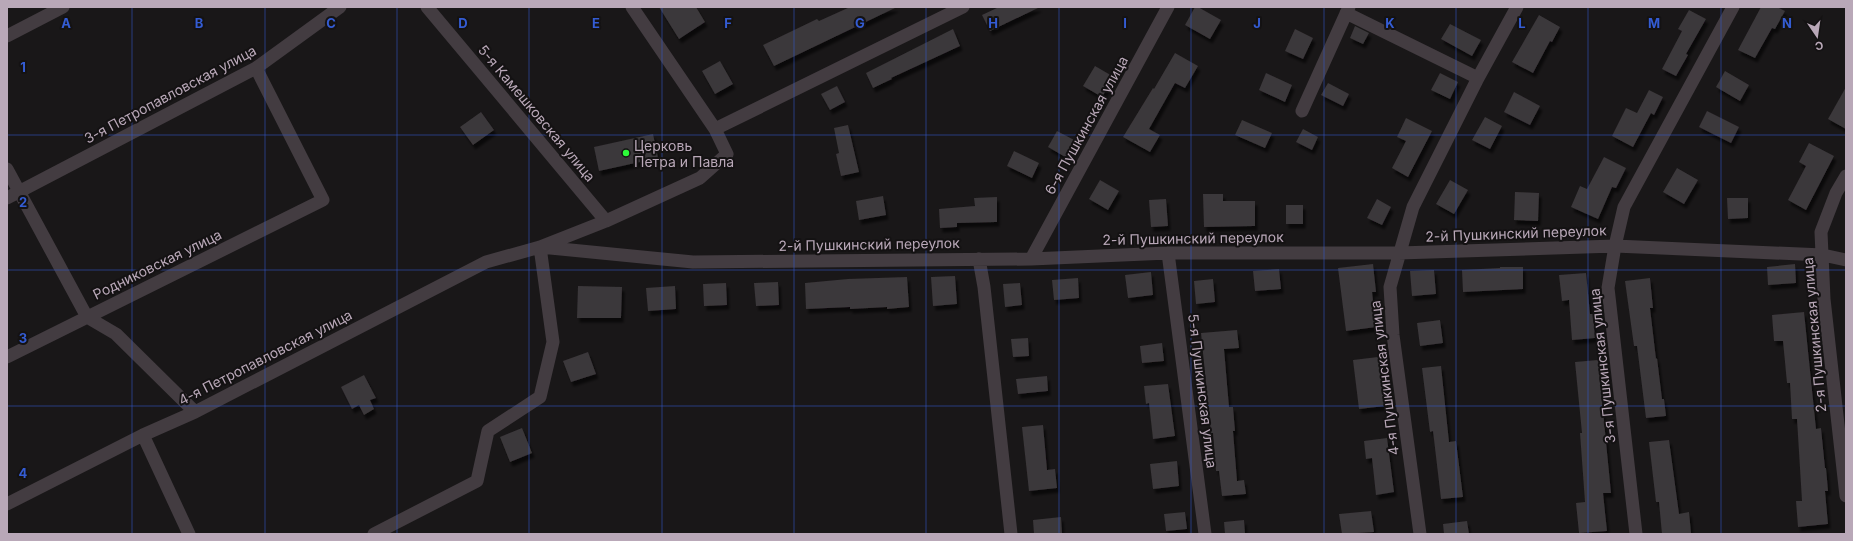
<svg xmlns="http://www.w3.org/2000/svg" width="1853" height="541" font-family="Inter,sans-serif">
  <defs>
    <filter id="shadow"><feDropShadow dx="2.5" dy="4.5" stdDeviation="1" flood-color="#0009"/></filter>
  </defs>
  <rect width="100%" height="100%" fill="#191718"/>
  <path fill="#3b373a" filter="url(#shadow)" d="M 659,7 L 696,7 L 705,22 L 679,39 Z
    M 850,7 L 897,7 L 774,66 L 763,45 L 817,19 L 819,21 Z
    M 999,7 L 1040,7 L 990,31 L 982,15 Z
    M 1195,7 L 1198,7 L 1221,20 L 1210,39 L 1185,25 Z
    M 1761,7 L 1777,7 L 1785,11 L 1775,29 L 1772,28 L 1755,58 L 1738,50 Z
    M 1689,10 L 1706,19 L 1686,54 L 1688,55 L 1676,76 L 1662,69 L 1682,31 L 1678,29 Z
    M 1539,15 L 1560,27 L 1552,42 L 1550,41 L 1533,73 L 1512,62 Z
    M 1450,24 L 1481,40 L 1472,56 L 1441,39 Z
    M 1355,26 L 1369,33 L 1363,44 L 1350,38 Z
    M 953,29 L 960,46 L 891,78 L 892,79 L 873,88 L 866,73 Z
    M 1295,29 L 1313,38 L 1303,59 L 1285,51 Z
    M 1175,53 L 1198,66 L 1185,88 L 1175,83 L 1149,129 L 1160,135 L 1150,152 L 1123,137 L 1153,88 L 1154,89 Z
    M 720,61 L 733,84 L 715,94 L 702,71 Z
    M 1095,66 L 1114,77 L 1102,97 L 1083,86 Z
    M 1725,71 L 1749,85 L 1740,101 L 1716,87 Z
    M 1266,73 L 1292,85 L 1285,102 L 1259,90 Z
    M 1440,73 L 1458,82 L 1450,99 L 1431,90 Z
    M 1328,83 L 1349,94 L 1343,106 L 1321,95 Z
    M 837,86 L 845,102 L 830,110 L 821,94 Z
    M 1846,87 L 1846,129 L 1828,119 Z
    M 1649,90 L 1663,97 L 1654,115 L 1651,113 L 1633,147 L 1612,136 L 1626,108 L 1637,113 Z
    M 1514,92 L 1540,106 L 1530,125 L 1504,112 Z
    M 1707,111 L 1739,127 L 1731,143 L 1699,127 Z
    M 481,112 L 494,130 L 473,145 L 460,127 Z
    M 1485,117 L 1502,126 L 1490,149 L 1472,140 Z
    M 1406,118 L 1432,131 L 1408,177 L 1392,168 L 1406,141 L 1397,137 Z
    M 1242,120 L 1272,133 L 1265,148 L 1235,135 Z
    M 848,125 L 859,172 L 841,176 L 836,154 L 839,153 L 834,128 Z
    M 1303,129 L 1318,137 L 1312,150 L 1296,142 Z
    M 1057,131 L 1076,141 L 1067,158 L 1048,147 Z
    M 653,134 L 658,158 L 599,171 L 594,147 Z
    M 1809,143 L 1834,156 L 1806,210 L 1788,200 L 1806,166 L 1799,162 Z
    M 1014,151 L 1039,163 L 1032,178 L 1007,166 Z
    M 1604,157 L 1626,168 L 1616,188 L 1612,187 L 1598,219 L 1571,207 L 1580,186 L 1587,189 Z
    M 1677,168 L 1698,180 L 1684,204 L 1663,192 Z
    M 1100,180 L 1119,191 L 1108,210 L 1089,199 Z
    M 1450,180 L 1468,190 L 1454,214 L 1436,204 Z
    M 1515,192 L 1539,193 L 1538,221 L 1514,220 Z
    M 1203,194 L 1223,194 L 1223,201 L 1255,201 L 1255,226 L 1204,227 Z
    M 883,196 L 886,215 L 859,220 L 856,201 Z
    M 997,197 L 997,222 L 957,223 L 957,227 L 940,228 L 939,209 L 975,206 L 974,198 Z
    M 1727,198 L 1748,198 L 1748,218 L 1728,219 Z
    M 1166,199 L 1168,226 L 1151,227 L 1149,200 Z
    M 1377,199 L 1391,207 L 1382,225 L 1367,218 Z
    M 1286,205 L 1303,205 L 1303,224 L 1286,224 Z
    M 1373,264 L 1376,292 L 1372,292 L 1376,327 L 1346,331 L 1338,268 Z
    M 1795,264 L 1796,283 L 1768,285 L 1767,267 Z
    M 1500,267 L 1523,267 L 1523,289 L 1463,292 L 1462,270 L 1500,268 Z
    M 1279,269 L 1281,289 L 1255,291 L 1253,271 Z
    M 1434,270 L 1436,294 L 1412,296 L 1410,271 Z
    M 1151,272 L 1153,295 L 1128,298 L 1125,275 Z
    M 1586,273 L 1590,314 L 1593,314 L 1595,338 L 1572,340 L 1569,300 L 1562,301 L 1559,275 Z
    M 955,276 L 957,304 L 933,306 L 931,277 Z
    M 907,277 L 909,307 L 887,309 L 887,307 L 850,309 L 850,307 L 806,309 L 805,283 L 848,279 Z
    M 1078,278 L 1079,298 L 1054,300 L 1052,280 Z
    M 1650,278 L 1653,308 L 1650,308 L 1656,359 L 1657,358 L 1662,399 L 1664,399 L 1666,416 L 1646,418 L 1637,346 L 1634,346 L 1625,281 Z
    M 1213,279 L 1215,302 L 1196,304 L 1194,281 Z
    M 778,282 L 779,305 L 756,306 L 754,283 Z
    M 726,283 L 727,305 L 704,306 L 703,284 Z
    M 1020,283 L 1022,305 L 1005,307 L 1003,284 Z
    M 578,286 L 622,287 L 621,318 L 577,318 Z
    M 675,286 L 676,309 L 648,311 L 646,288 Z
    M 1804,312 L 1816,429 L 1821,428 L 1825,468 L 1826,468 L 1828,491 L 1825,491 L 1828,524 L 1798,527 L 1796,501 L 1802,501 L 1797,419 L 1792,419 L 1790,383 L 1787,383 L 1783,341 L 1774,341 L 1772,315 Z
    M 1440,320 L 1443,343 L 1420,346 L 1417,323 Z
    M 1237,330 L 1239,348 L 1224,349 L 1229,407 L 1233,407 L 1235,431 L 1233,431 L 1237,481 L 1244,480 L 1246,494 L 1222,496 L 1219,471 L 1216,471 L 1213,433 L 1211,433 L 1201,333 Z
    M 1028,338 L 1029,356 L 1013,357 L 1011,339 Z
    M 1162,343 L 1164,361 L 1142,363 L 1140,346 Z
    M 588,352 L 596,374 L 571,382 L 563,361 Z
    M 1378,357 L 1385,406 L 1359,409 L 1353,360 Z
    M 1598,360 L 1611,493 L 1603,493 L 1607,531 L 1579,533 L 1576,503 L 1585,502 L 1580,433 L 1582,433 L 1575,362 Z
    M 1441,366 L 1449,442 L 1456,441 L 1463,497 L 1441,499 L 1433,431 L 1430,432 L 1422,368 Z
    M 364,375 L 376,398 L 370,400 L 374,409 L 364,415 L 359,405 L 352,409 L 341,387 Z
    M 1047,376 L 1048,391 L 1018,394 L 1016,379 Z
    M 1168,384 L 1175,436 L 1153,439 L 1149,403 L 1146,404 L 1144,386 Z
    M 1043,425 L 1047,470 L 1055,469 L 1057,488 L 1029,491 L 1022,427 Z
    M 522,428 L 532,453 L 510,462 L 500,437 Z
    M 1387,438 L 1394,492 L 1376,495 L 1372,458 L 1366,459 L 1364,441 Z
    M 1669,440 L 1679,514 L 1689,512 L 1691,533 L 1662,534 L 1659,502 L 1656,502 L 1649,442 Z
    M 1177,461 L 1179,486 L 1153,489 L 1150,464 Z
    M 1371,511 L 1374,532 L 1342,534 L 1339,514 Z
    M 1185,512 L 1187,529 L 1166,531 L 1164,514 Z
    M 1061,517 L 1062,534 L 1034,534 L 1033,520 Z
    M 1244,520 L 1245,534 L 1225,534 L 1224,522 Z
    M 1467,521 L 1469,534 L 1444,534 L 1443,524 Z"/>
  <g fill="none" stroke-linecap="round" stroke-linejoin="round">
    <path stroke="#433c41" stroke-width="13" d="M 427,7 L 606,221
      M 632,7 L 715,129
      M 1346,13 L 1478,78
      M 7,36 L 63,7
      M 1302,111 L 1349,7
      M 7,169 L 87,317 L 116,334 L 195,412
      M 1846,176 L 1836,193 L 1821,232 L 1824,299 L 1846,496
      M 7,198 L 256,68 L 340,7
      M 540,247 L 693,262 L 1031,259 L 1168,253 L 1399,253 L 1615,246 L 1823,255 L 1846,260
      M 1168,253 L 1205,534
      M 979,259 L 984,287 L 1011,534
      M 1031,259 L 1168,7
      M 7,357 L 323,200 L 256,68
      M 143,435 L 189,534
      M 7,504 L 143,435 L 195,412 L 486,262 L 540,247 L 606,221 L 700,178 L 727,154 L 715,129 L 963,7
      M 374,534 L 477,481 L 488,431 L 540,397 L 553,342 L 540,247
      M 1420,534 L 1393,335 L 1390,287 L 1413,207 L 1478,78 L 1517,7
      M 1636,534 L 1608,288 L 1615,246 L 1624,207 L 1733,7"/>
  </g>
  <path fill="none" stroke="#345cd3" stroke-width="1" stroke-opacity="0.55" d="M 132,7 L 132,534M 265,7 L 265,534M 397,7 L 397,534M 529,7 L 529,534M 662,7 L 662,534M 794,7 L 794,534M 926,7 L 926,534M 1059,7 L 1059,534M 1191,7 L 1191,534M 1324,7 L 1324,534M 1456,7 L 1456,534M 1588,7 L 1588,534M 1721,7 L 1721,534M 7,135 L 1846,135M 7,270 L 1846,270M 7,406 L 1846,406"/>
  <circle fill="#2dfb39" stroke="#141213" stroke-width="1.5" cx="626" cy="153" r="4"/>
  <g text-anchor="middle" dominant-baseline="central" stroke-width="4" stroke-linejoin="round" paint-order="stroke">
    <g font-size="14" fill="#b9a8b8" stroke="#141213">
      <text transform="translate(170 94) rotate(-28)">3-я Петропавловская улица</text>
      <text transform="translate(537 113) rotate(50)">5-я Камешковская улица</text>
      <text transform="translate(1086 125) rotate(-61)">6-я Пушкинская улица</text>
      <text transform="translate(1516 233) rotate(-2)">2-й Пушкинский переулок</text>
      <text transform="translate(1193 238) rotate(-1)">2-й Пушкинский переулок</text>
      <text transform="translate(869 244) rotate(-1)">2-й Пушкинский переулок</text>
      <text transform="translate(157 264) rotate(-26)">Родниковская улица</text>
      <text transform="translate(1814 335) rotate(-95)">2-я Пушкинская улица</text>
      <text transform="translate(265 357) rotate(-27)">4-я Петропавловская улица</text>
      <text transform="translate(1602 366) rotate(-96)">3-я Пушкинская улица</text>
      <text transform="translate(1384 378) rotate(-97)">4-я Пушкинская улица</text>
      <text transform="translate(1203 391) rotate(83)">5-я Пушкинская улица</text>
    </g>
    <g font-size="14" fill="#b9a8b8" stroke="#141213" text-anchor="start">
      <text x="634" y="145">Церковь<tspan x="634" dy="16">Петра и Павла</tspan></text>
    </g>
  </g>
  <g font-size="13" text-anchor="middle" font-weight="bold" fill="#345cd3" stroke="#141213" stroke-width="4" stroke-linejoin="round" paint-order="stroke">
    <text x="66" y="28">A</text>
    <text x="199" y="28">B</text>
    <text x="331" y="28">C</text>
    <text x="463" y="28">D</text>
    <text x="596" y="28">E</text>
    <text x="728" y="28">F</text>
    <text x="860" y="28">G</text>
    <text x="993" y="28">H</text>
    <text x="1125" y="28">I</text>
    <text x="1257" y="28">J</text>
    <text x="1390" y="28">K</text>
    <text x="1522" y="28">L</text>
    <text x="1654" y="28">M</text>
    <text x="1787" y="28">N</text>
    <text x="23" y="72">1</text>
    <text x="23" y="207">2</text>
    <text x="23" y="343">3</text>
    <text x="23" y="478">4</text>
  </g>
  <rect width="1853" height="541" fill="none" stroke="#b9a8b8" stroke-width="16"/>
  <g transform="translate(1817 36) rotate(167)" stroke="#141213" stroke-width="3" paint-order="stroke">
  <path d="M0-3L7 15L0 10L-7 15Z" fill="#b9a8b8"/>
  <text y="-6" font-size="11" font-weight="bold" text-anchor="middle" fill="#b9a8b8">С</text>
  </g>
</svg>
